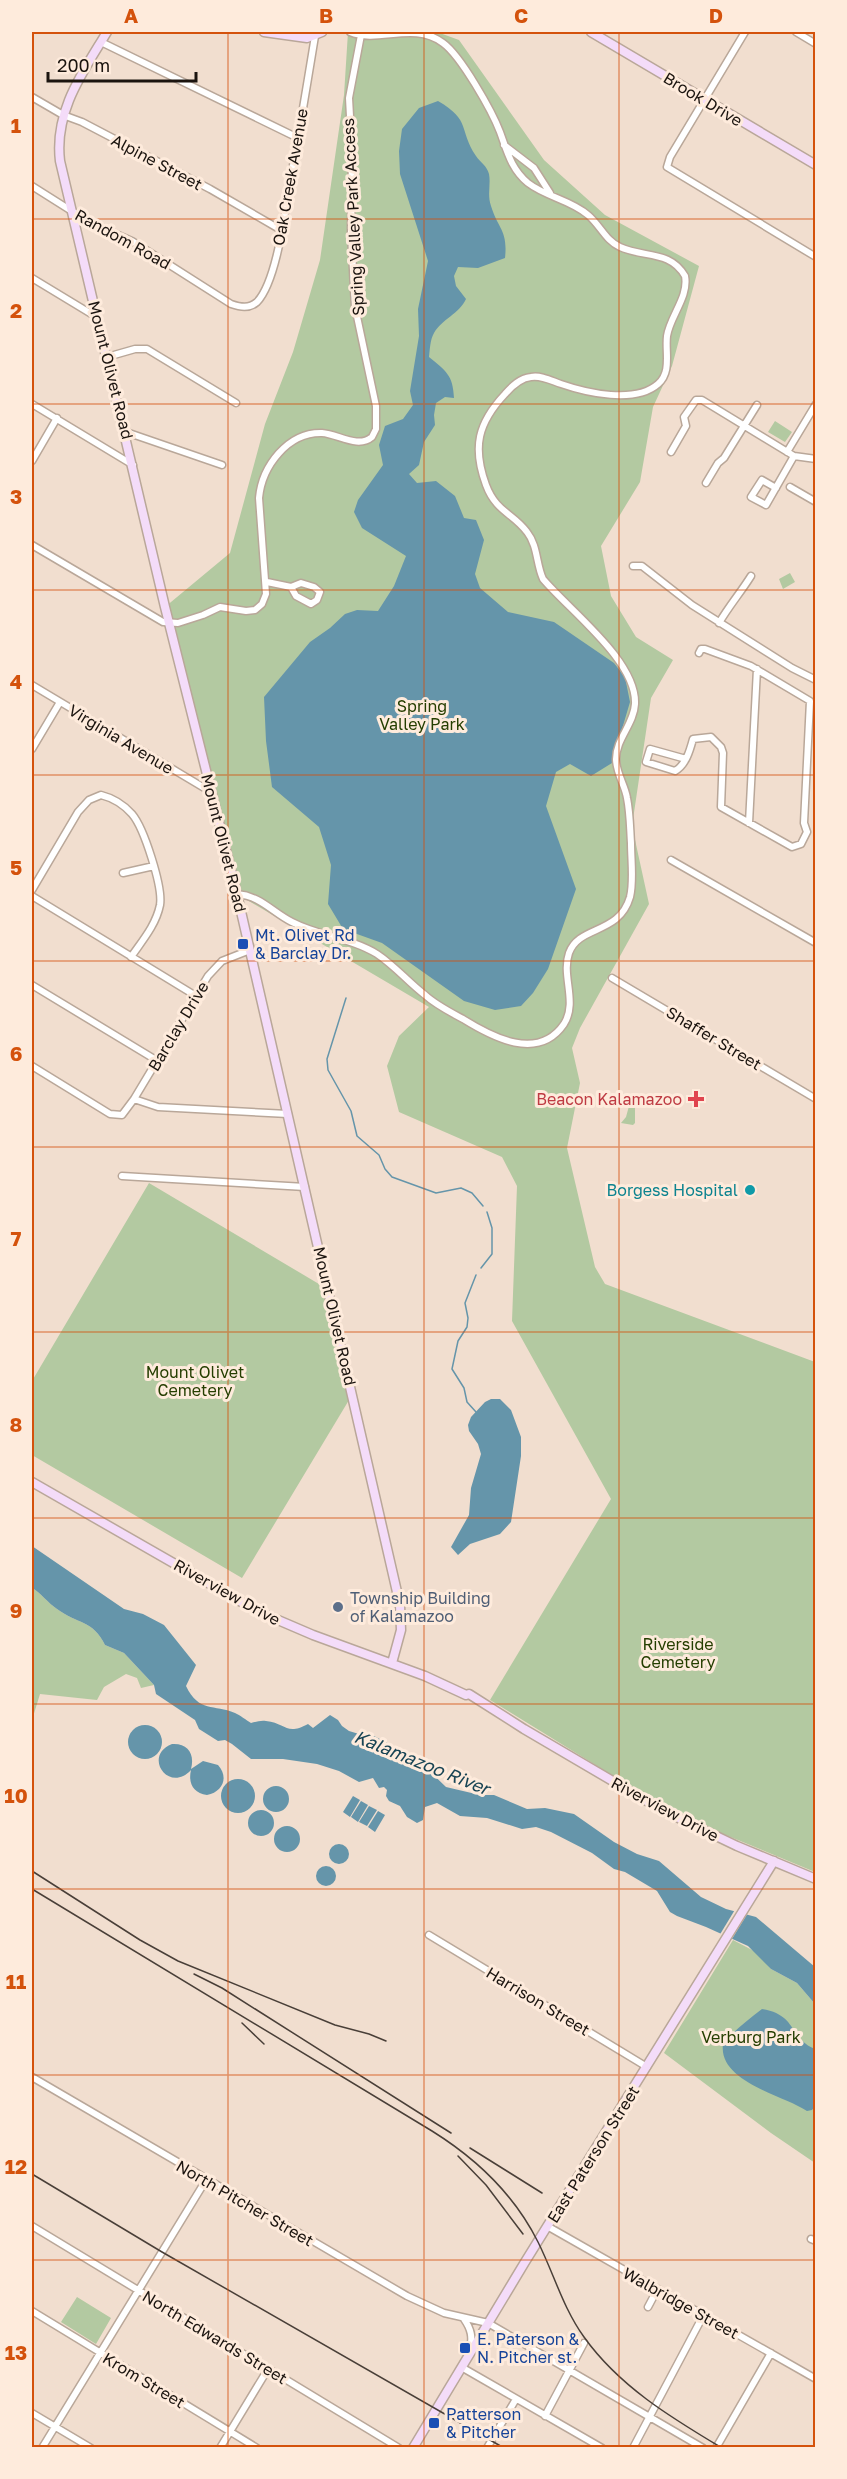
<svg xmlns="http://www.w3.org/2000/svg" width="847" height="2479" font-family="'Golos Text',sans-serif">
  <rect width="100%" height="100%" fill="#f1decf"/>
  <path fill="#b3c9a1" d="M 348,32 L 437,32 L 459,40 L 544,160 L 605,215 L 699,266 L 672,366 L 653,407 L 640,482 L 601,546 L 611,596 L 636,637 L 673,660 L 651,698 L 632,826 L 649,904 L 580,1028 L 572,1048 L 580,1083 L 567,1148 L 595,1267 L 605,1284 L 815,1362 L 815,1872 L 704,1826 L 649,1798 L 490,1700 L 611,1499 L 512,1321 L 517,1186 L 502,1157 L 399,1112 L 387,1066 L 399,1036 L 429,1007 L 237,894 L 165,607 L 230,553 L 265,424 L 293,352 L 320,260 L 344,95 Z
    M 775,421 L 792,432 L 785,442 L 768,432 Z
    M 790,573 L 795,582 L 783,589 L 779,579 Z
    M 632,1095 L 635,1102 L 635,1123 L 633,1125 L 621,1123 L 626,1117 Z
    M 149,1183 L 324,1287 L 349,1400 L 242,1578 L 32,1455 L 32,1381 Z
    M 32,1588 C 41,1593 48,1603 57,1609 C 77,1624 93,1620 105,1645 L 124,1653 L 154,1685 L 141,1688 L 137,1678 L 126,1674 L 104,1687 L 97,1700 L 40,1694 L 32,1720 Z
    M 733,1940 L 756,1952 L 771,1969 L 797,1983 L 815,2004 L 815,2163 L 771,2133 L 664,2053 Z
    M 77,2297 L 111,2318 L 96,2344 L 61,2322 Z"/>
  <path fill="#6595aa" d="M 438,101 C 472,121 458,129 476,156 C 480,162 487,166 489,174 C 491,184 487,195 491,206 C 498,229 508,230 505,258 L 478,268 L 458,267 L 454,276 L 456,286 L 466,299 C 459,314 442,319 434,333 C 430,340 430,349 429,357 C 446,371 453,375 454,398 L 445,397 L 436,403 L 434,415 L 435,425 L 424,442 L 419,465 L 409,474 L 417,483 L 436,481 L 455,496 L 464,518 L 476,520 L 484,540 L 475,574 L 480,588 L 508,612 L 554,622 L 614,663 L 625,677 L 630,702 L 612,763 L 591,776 L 570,764 L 556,772 L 546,806 L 576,889 L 548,969 L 533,993 L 521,1006 L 495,1010 L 464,1001 L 382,943 L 343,929 L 328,904 L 331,865 L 319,827 L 272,787 L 266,741 L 264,697 L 310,642 L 330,628 L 345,614 L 357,610 L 378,611 L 394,586 L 406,556 L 362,528 L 354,512 L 358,500 L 383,465 L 379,445 L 385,426 L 403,419 L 413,405 L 410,391 L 419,336 L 418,309 L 428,261 L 400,174 L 399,151 L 402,129 L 419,108 Z
    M 491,1399 L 500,1399 L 511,1410 L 521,1437 L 521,1456 L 511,1522 L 500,1534 L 470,1544 L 458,1555 L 451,1547 L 469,1515 L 471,1488 L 481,1454 L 478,1444 L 469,1431 L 468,1425 L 471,1417 L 485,1402 Z
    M 32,1546 L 124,1609 L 143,1614 L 164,1625 L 196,1665 L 186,1686 C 199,1713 214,1704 235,1713 C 240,1715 246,1720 251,1723 C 256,1722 261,1720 266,1721 C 286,1723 286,1736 308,1724 L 313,1728 L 330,1715 L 338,1720 L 342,1726 L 349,1731 L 359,1734 L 368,1733 L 415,1757 L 446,1787 L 480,1795 L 494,1795 L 527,1809 L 545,1808 L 574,1814 L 614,1842 L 637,1854 L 659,1861 L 701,1897 L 726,1909 L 756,1917 L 815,1967 L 815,2004 L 797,1983 L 771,1969 L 748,1946 L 706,1927 L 677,1916 L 670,1912 L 657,1891 L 625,1872 L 614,1869 L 592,1853 L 551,1832 L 536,1827 L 522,1829 L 487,1818 L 460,1816 L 437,1803 L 425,1807 L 423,1820 L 417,1823 L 407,1817 L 400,1806 L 389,1801 L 386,1796 L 387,1790 L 384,1787 L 379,1788 L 373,1778 L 359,1782 L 339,1771 L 317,1764 L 283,1759 L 251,1759 L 232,1744 L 225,1740 L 218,1741 L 199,1729 L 195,1720 L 156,1694 L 154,1685 L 124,1653 L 105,1645 C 93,1620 77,1624 57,1609 C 48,1603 41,1593 32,1588 Z
    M128 1742a17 17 0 1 1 34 0a17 17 0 1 1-34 0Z
    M 172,1744 C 188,1743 195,1754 191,1769 L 203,1761 L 218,1765 C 229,1777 223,1792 207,1795 C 193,1793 188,1783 191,1770 C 169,1794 142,1756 172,1744 Z
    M221 1796a17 17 0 1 1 34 0a17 17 0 1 1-34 0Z
    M263 1799a13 13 0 1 1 26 0a13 13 0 1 1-26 0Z
    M 353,1796 L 360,1800 L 350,1817 L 343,1812 Z
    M 361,1801 L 368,1805 L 358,1822 L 351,1817 Z
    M 369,1806 L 377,1810 L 367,1826 L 359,1822 Z
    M248 1823a13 13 0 1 1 26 0a13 13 0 1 1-26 0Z
    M 378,1811 L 385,1815 L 375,1832 L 368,1827 Z
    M274 1839a13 13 0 1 1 26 0a13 13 0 1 1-26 0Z
    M329 1854a10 10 0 1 1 20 0a10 10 0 1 1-20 0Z
    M316 1876a10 10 0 1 1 20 0a10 10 0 1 1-20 0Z
    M 762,2009 C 798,2015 788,2038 815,2049 L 813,2080 L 815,2083 L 815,2106 L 812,2110 L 807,2111 C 783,2095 718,2082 723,2044 C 734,2030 748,2020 762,2009 Z"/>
  <path fill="#f1decf" d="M 736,1908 L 749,1911 L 730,1942 L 719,1936 Z"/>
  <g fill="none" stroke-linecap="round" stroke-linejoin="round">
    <path stroke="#6595aa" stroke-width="1.5" d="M 346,998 L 327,1059 L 328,1070 L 351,1111 L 357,1136 L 379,1155 L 385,1169 L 392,1177 L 436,1193 L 461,1188 L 472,1193 L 483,1206
      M 481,1268 L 492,1254 L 492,1228 L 487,1212
      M 476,1275 L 465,1303 L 468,1318 L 467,1327 L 458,1341 L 452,1369 L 464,1388 L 467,1402 L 476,1412"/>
    <defs>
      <path id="street" d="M 745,32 L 670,157 L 667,167 L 816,257
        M 796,32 L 816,44
        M 101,42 L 298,138
        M 32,97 L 63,115 L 82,122 L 210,189 L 281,230
        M 504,145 L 534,168 L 550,193
        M 32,186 L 89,222 L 132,241 L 231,304 C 240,307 249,309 257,302 C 277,281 285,211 290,182 C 299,134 307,85 315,36
        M 32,278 L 98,318
        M 107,357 L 135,349 L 147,349 L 236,403
        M 32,404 L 133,465
        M 126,432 L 222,465
        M 671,452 L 686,426 L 684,417 L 696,400 L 702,400 L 794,456 L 816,459
        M 787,452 L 816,404
        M 32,461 L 57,418
        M 706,483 L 718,463 L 724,458 L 757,405
        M 790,487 L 816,502
        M 776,488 L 762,480 L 751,497 L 766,505 L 794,456
        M 32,545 L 163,622 L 178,623 L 203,615 L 220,607 L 246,611 L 255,610 L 262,604 L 266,594 L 259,498 C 262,466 288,432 322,433 C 338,434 358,449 372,437 L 376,429 L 376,406 L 355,307 L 351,233 L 352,153 L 349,98 L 361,35
        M 633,566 L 642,566 L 692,605 L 792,668 L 816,680
        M 267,582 L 291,587 L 301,583 L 314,587 L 320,592 L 317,600 L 311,604 L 296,596 L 291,587
        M 719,623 C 729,606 741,592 751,576
        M 699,653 L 701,649 L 705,649 L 751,666 L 810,701 L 804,823 L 807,832
        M 32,685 L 211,792
        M 32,749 L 60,702
        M 686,759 L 650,749 L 646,762 L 675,771 C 686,765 690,750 693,739 L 711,737 L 721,747 L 723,753 L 721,807 L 792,847 L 801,844 L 807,832
        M 749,823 L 757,669
        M 671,860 L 816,943
        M 123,873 L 154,866
        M 32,890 L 78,812 L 89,800 L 101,795 C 113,798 124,805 132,814 C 144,828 163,887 160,905 C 156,925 142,941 131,957
        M 237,894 C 261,896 272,912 292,922 C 319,936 351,938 377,954 C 395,966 408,982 425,995 C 436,1005 450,1012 463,1019 C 492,1037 538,1062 564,1024 C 578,1002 561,976 569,953 C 579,925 619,935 630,897 C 634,881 631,861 631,843 C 630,828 630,813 627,798 C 625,785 616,773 616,759 C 616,739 634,724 635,704 C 637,661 570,611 543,579 C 536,564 538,546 527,532 C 513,513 496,512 486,485 C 472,447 478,423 505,394 C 512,386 520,378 531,377 C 541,375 552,381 561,384 C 587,393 635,404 658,384 C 672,372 665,352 667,336 C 670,316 689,297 685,276 C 670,250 644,258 620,247 C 606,241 600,225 588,215 C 571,200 546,197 528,183 C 511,169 507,151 500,132 C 492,111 461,56 443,43 C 413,21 379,44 350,32
        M 32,896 L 196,996
        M 612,978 L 816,1099
        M 32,985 L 156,1060
        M 32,1066 L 110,1114 L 122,1115 L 134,1099 L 208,976 L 222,961 L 250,950
        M 134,1099 L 158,1107 L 288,1114
        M 122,1176 L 305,1187
        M 429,1935 L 647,2067
        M 32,2077 L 407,2296 L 444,2313 L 488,2323 L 703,2448
        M 32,2226 L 399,2448
        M 547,2226 L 816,2379
        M 811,2239 L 816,2241
        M 648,2307 L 657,2290
        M 32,2311 L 257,2448
        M 464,2319 C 471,2329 473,2337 470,2349
        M 463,2368 L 602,2448
        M 32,2413 L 91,2448
        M 545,2416 L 584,2343
        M 42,2448 L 206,2180
        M 220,2448 L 268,2369
        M 487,2448 L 516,2399
        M 633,2448 L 703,2316
        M 716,2448 L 771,2353"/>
      <path id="secondary" d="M 107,32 C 83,72 54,111 60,161 L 165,607 L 237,894 L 400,1605 L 401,1630 L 392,1663
        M 264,32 L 307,38 L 322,32
        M 591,32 L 816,165
        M 32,1482 L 257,1611 L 313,1635 L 425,1676 L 466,1695 L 469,1694 L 524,1729 L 662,1810 L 737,1846 L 816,1879
        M 413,2448 L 525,2262 L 774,1861"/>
    </defs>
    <use href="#street" stroke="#b9a799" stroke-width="9"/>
    <use href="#secondary" stroke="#b9a799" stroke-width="11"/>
    <use href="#street" stroke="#fff" stroke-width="6"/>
    <use href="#secondary" stroke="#f4dcf9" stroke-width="8"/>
    <path stroke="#493f38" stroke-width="1.5" d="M 32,1871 L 140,1940 L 178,1961 L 335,2025 L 369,2034 L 386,2041
      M 32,1889 L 432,2131 C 477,2159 514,2194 538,2242 C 554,2274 563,2308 584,2337 C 619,2386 670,2417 722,2448
      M 194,1974 L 222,1988 L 451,2133
      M 242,2023 L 264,2044
      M 470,2148 L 542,2193
      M 458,2156 L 486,2185 L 523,2234
      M 32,2174 L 162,2252 L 504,2448"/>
  </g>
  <path fill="none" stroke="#d4520c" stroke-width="1.5" stroke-opacity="0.55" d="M 228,32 L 228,2448M 424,32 L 424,2448M 619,32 L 619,2448M 32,219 L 816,219M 32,404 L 816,404M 32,590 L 816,590M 32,775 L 816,775M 32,961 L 816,961M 32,1147 L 816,1147M 32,1332 L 816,1332M 32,1518 L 816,1518M 32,1704 L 816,1704M 32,1889 L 816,1889M 32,2075 L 816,2075M 32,2260 L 816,2260"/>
  <g fill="#1a4fb4" stroke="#feebdc" stroke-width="2">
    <rect x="237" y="938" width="12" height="12" rx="3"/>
    <rect x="459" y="2342" width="12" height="12" rx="3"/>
    <rect x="428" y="2417" width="12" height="12" rx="3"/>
  </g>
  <path fill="#e0444e" stroke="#feebdc" stroke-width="2" d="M693 1090h6v6h6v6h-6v6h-6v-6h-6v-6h6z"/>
  <circle fill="#0f9aa8" stroke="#feebdc" stroke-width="2" cx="750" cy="1190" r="6"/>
  <circle fill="#5c6f8a" stroke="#feebdc" stroke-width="2" cx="338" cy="1607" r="6"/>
  <g text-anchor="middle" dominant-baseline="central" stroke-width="6" stroke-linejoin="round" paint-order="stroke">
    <g font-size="16" fill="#1b140f" stroke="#feebdc">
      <text transform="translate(703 99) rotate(31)">Brook Drive</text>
      <text transform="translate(157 162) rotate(28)">Alpine Street</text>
      <text transform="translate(290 177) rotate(-80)">Oak Creek Avenue</text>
      <text transform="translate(353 217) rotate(-93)">Spring Valley Park Access</text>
      <text transform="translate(123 239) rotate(29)">Random Road</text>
      <text transform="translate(111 370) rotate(76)">Mount Olivet Road</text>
      <text transform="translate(121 739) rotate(31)">Virginia Avenue</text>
      <text transform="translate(224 843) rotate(76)">Mount Olivet Road</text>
      <text transform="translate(178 1026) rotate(-59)">Barclay Drive</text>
      <text transform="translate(714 1038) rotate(31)">Shaffer Street</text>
      <text transform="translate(335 1316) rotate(77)">Mount Olivet Road</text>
      <text transform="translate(227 1592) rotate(29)">Riverview Drive</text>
      <text transform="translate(665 1809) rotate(28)">Riverview Drive</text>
      <text transform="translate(538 2001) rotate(31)">Harrison Street</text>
      <text transform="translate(593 2154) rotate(-58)">East Paterson Street</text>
      <text transform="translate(245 2203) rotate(30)">North Pitcher Street</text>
      <text transform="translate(681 2303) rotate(29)">Walbridge Street</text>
      <text transform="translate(215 2337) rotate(31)">North Edwards Street</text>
      <text transform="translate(144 2380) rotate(31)">Krom Street</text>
    </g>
    <g font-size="16" fill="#253e00" stroke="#feebdc">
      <text x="422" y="706">Spring<tspan x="422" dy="18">Valley Park</tspan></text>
      <text x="195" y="1372">Mount Olivet<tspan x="195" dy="18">Cemetery</tspan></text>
      <text x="678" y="1644">Riverside<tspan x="678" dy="18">Cemetery</tspan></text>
      <text x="751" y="2037">Verburg Park</text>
    </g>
    <g font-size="16" fill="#164399" stroke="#feebdc" text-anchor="start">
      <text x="255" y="935">Mt. Olivet Rd<tspan x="255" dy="18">&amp; Barclay Dr.</tspan></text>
      <text x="477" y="2339">E. Paterson &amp;<tspan x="477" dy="18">N. Pitcher st.</tspan></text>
      <text x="446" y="2414">Patterson<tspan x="446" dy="18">&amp; Pitcher</tspan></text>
    </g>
    <g font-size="16" fill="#be3a42" stroke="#feebdc" text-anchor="end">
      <text x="682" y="1099">Beacon Kalamazoo</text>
    </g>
    <g font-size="16" fill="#0d838f" stroke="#feebdc" text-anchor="end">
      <text x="738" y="1190">Borgess Hospital</text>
    </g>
    <g font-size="16" fill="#4e5e75" stroke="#feebdc" text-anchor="start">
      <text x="350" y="1598">Township Building<tspan x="350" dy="18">of Kalamazoo</tspan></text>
    </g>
    <g font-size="18" font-style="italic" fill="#194454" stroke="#feebdc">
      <text transform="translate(422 1762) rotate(22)">Kalamazoo River</text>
    </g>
  </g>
  <rect width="847" height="2479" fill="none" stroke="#feebdc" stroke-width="66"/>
  <path d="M48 72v9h148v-9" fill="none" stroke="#1b140f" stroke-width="3"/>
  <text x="57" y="72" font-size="18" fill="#1b140f" stroke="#feebdc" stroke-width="4.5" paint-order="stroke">200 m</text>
  <rect x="33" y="33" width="781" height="2413" fill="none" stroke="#d4520c" stroke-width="2"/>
  <g font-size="20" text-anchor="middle" font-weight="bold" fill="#d4520c">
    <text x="131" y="23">A</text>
    <text x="326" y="23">B</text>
    <text x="521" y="23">C</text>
    <text x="716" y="23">D</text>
    <text x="16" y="133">1</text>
    <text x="16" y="318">2</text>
    <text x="16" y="504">3</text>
    <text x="16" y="689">4</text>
    <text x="16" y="875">5</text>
    <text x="16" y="1061">6</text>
    <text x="16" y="1246">7</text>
    <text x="16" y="1432">8</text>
    <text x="16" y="1618">9</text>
    <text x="16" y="1803">10</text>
    <text x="16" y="1989">11</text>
    <text x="16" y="2174">12</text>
    <text x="16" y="2360">13</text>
  </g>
</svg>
